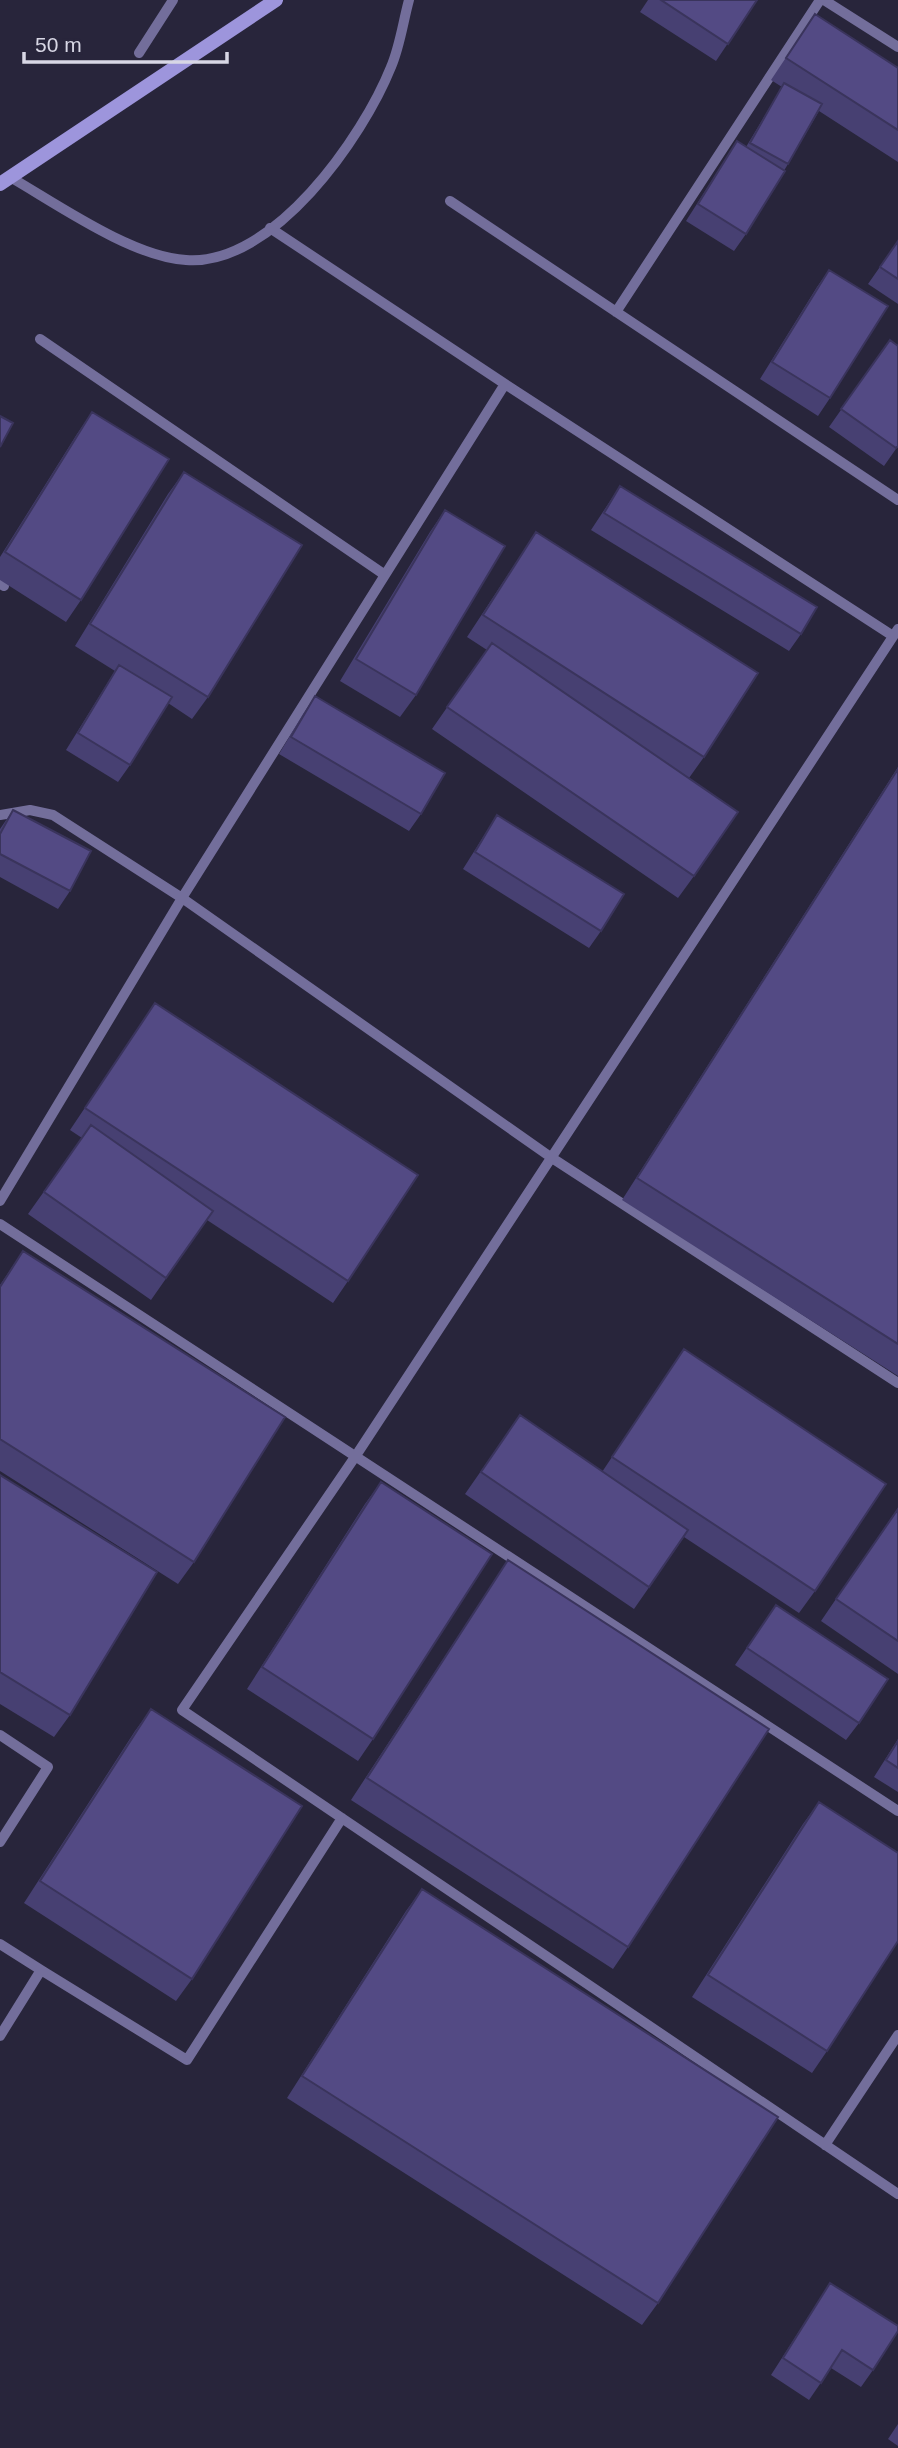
<svg xmlns="http://www.w3.org/2000/svg" width="898" height="2448" font-family="Arial,sans-serif">
  <rect width="100%" height="100%" fill="#28253b"/>
  <g fill="none" stroke-linecap="round" stroke-linejoin="round">
    <path stroke="#736e9b" stroke-width="10" d="M 824,0 L 898,47
      M 139,53 L 173,0
      M 10,177 C 57,204 132,257 186,260 C 273,267 363,137 391,67 C 400,46 403,22 409,0
      M 450,201 L 898,500
      M 270,228 L 505,384
      M 616,312 L 820,0
      M 40,339 L 385,575
      M 0,584 L 4,586
      M 898,629 L 357,1454 L 182,1710 L 898,2194
      M 0,815 L 30,810 L 53,815 L 182,898 L 552,1158 L 898,1383
      M 0,1201 L 182,898 L 505,384 L 893,636
      M 0,1224 L 898,1811
      M 0,1735 L 48,1767 L 0,1842
      M 0,1944 L 41,1970
      M 0,2036 L 41,1970 L 187,2060 L 342,1818
      M 825,2145 L 898,2035"/>
    <path stroke="#9d95dc" stroke-width="14" d="M 0,184 L 276,0"/>
  </g>
  <path fill="#474072" d="M 648,0 L 757,0 L 716,61 L 640,12 Z
    M 815,14 L 898,68 L 898,162 L 819,111 L 788,164 L 746,234 L 734,251 L 686,221 L 737,141 L 746,147 L 782,87 L 771,80 Z
    M 898,241 L 898,304 L 868,284 Z
    M 829,270 L 830,398 L 818,416 L 760,379 L 817,287 Z
    M 890,340 L 898,446 L 884,466 L 829,427 Z
    M 92,412 L 81,600 L 66,622 L 0,580 L 0,557 L 77,434 Z
    M 184,472 L 208,697 L 192,719 L 168,703 L 130,765 L 118,782 L 66,750 L 115,671 L 75,646 L 168,494 Z
    M 620,486 L 801,634 L 789,651 L 591,530 Z
    M 445,510 L 416,695 L 400,717 L 340,681 L 430,532 Z
    M 536,532 L 704,757 L 689,778 L 694,876 L 678,898 L 432,729 L 487,650 L 467,637 Z
    M 315,696 L 421,814 L 409,831 L 279,754 L 303,714 Z
    M 898,767 L 898,1376 L 622,1200 Z
    M 13,810 L 70,891 L 58,909 L 0,877 L 0,829 Z
    M 497,815 L 601,931 L 589,948 L 463,869 Z
    M 155,1003 L 348,1281 L 333,1303 L 207,1220 L 151,1300 L 28,1214 L 82,1138 L 70,1130 Z
    M 23,1251 L 194,1562 L 178,1584 L 0,1471 L 0,1285 Z
    M 684,1349 L 815,1591 L 799,1613 L 684,1537 L 634,1609 L 465,1494 L 520,1415 L 602,1472 Z
    M 0,1475 L 70,1715 L 54,1737 L 0,1704 Z
    M 381,1482 L 373,1739 L 358,1761 L 247,1689 L 365,1504 Z
    M 898,1508 L 898,1674 L 821,1621 Z
    M 508,1560 L 628,1947 L 613,1969 L 351,1800 Z
    M 776,1605 L 859,1723 L 846,1740 L 735,1665 Z
    M 151,1709 L 192,1979 L 176,2001 L 24,1903 L 135,1731 Z
    M 898,1739 L 898,1792 L 874,1777 Z
    M 819,1802 L 827,2051 L 812,2073 L 692,1997 L 803,1824 Z
    M 422,1889 L 658,2303 L 642,2325 L 287,2098 L 406,1911 Z
    M 830,2283 L 873,2370 L 861,2387 L 831,2368 L 809,2400 L 771,2375 Z
    M 898,2424 L 898,2446 L 888,2439 Z"/>
  <path fill="#534a84" stroke="#3a345c" stroke-width="2" d="M 661,0 L 757,0 L 728,44 Z
    M 815,14 L 898,68 L 898,130 L 786,58 Z
    M 784,83 L 822,104 L 788,164 L 750,143 Z
    M 737,141 L 785,171 L 746,234 L 698,204 Z
    M 898,241 L 898,279 L 880,267 Z
    M 829,270 L 888,306 L 830,398 L 772,362 Z
    M 890,340 L 898,346 L 898,446 L 896,448 L 841,409 Z
    M 92,412 L 169,459 L 81,600 L 5,552 Z
    M 0,416 L 13,423 L 0,447 Z
    M 184,472 L 302,545 L 208,697 L 90,624 Z
    M 620,486 L 817,607 L 801,634 L 604,513 Z
    M 445,510 L 505,546 L 416,695 L 356,659 Z
    M 536,532 L 758,673 L 704,757 L 483,615 Z
    M 492,643 L 738,812 L 694,876 L 447,707 Z
    M 119,665 L 172,697 L 130,765 L 78,733 Z
    M 315,696 L 445,773 L 421,814 L 291,737 Z
    M 898,769 L 898,1344 L 637,1178 Z
    M 13,810 L 91,851 L 70,891 L 0,854 L 0,834 Z
    M 497,815 L 624,894 L 601,931 L 475,852 Z
    M 155,1003 L 418,1175 L 348,1281 L 85,1108 Z
    M 91,1125 L 213,1211 L 166,1278 L 44,1192 Z
    M 23,1251 L 285,1417 L 194,1562 L 0,1439 L 0,1287 Z
    M 684,1349 L 886,1484 L 815,1591 L 612,1457 Z
    M 520,1415 L 688,1530 L 649,1587 L 481,1472 Z
    M 0,1475 L 157,1572 L 70,1715 L 0,1672 Z
    M 381,1482 L 492,1554 L 373,1739 L 262,1667 Z
    M 898,1509 L 898,1641 L 836,1599 Z
    M 508,1560 L 769,1729 L 628,1947 L 367,1778 Z
    M 776,1605 L 888,1679 L 859,1723 L 747,1648 Z
    M 151,1709 L 302,1806 L 192,1979 L 40,1881 Z
    M 898,1741 L 898,1768 L 886,1760 Z
    M 819,1802 L 898,1853 L 898,1941 L 827,2051 L 708,1975 Z
    M 422,1889 L 778,2117 L 658,2303 L 302,2076 Z
    M 830,2283 L 898,2326 L 898,2331 L 873,2370 L 842,2350 L 821,2383 L 783,2358 Z"/>
  <path d="M24 52v10h203v-10" fill="none" stroke="#d8d7e5" stroke-width="3.5"/>
  <text x="35" y="52" font-size="21" fill="#d8d7e5" stroke="#28253b" stroke-width="5" paint-order="stroke">50 m</text>
</svg>
